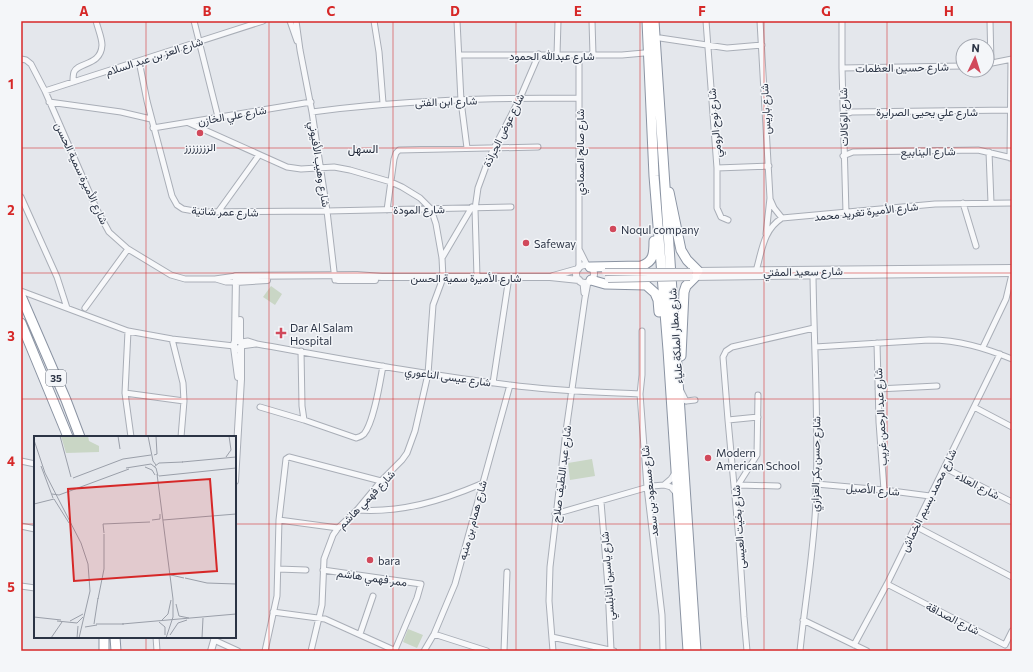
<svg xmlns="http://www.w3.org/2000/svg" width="1033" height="672" font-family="Commissioner,Vazirmatn,sans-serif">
  <rect width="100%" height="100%" fill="#e4e7ec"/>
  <path fill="#c9d6c5" d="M 271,286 L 282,294 L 275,305 L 263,297 Z
    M 592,459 L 595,476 L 570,480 L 568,463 Z
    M 408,629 L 423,635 L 417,648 L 403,642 Z"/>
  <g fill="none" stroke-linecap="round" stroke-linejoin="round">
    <defs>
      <path id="minor" d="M 194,21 L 218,117
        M 290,21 L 297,41
        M 296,21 L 300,50 L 312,112 L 327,211 L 335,280
        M 374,21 L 379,52 L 383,103
        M 457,21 L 461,101 L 467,148
        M 592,21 L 593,55
        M 706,21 L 717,168 L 717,208 L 721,217 L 728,220
        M 760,21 L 770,198 L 766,234
        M 842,21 L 842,68 L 846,213
        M 990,21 L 991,63
        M 660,38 L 727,48 L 762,45
        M 460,55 L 622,55 L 644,53
        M 557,55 L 558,21
        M 21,59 L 26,60 L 31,64 L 45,91 L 97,210 L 109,232 L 128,249 L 171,275 L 185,279 L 215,279 L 236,276
        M 139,61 L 147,101 L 172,196 L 177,205 L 183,209 L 200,212 L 327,211 L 511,207
        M 987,64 L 1012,59
        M 842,68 L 963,66
        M 73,82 C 73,79 73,75 74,72 C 78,62 101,66 102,45 C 102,38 98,29 96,21
        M 45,91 L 263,21
        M 49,102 L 121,112 L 151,119
        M 312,112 C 401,100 490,98 579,98
        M 843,115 L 852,112 L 1012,110
        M 189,123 L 287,167 L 301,169 L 334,167 L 350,170 L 391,182 L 402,187 L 420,198 L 431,209 L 436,224 L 442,258 L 443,278 L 433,305 L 428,374 L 415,431 L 407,453 L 402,460 L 381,481 L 357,510 L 338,528 L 333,535 L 324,559 L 322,605 L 311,651
        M 153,128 L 311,102
        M 989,152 L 991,203
        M 843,156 L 853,152 L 978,150 L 1012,158
        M 1010,158 L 1011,60
        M 717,168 L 769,166
        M 21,197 L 57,277 L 67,308
        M 770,199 L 774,208 L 782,218
        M 963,203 L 976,246
        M 387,210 L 394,159 L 396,153 L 399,150 L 538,147
        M 218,212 L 259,155
        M 579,249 L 587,265
        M 442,258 L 472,207
        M 579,268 L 579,55
        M 756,271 C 762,251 763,230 782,218 L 935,204 L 1012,203
        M 477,277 L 475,209 L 478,188 L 489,158 L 520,98 L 539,54
        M 216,279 L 226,282 L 236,282
        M 583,283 L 584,293
        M 21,291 L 128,331 L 172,339 L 234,346
        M 85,308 L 128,249
        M 128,331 L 125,393 L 131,437
        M 642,331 L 642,375 L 640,394 L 647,487 L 662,615 L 663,651
        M 172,339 L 183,383 L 184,401
        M 241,342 L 248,341 L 257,344 C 341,359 425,375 510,385 C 553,391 597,392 640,394
        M 877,343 L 879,422 L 884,490
        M 241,346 L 256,344
        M 815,347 L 929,340 C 959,340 985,348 1012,359
        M 983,347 L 1006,299 L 1012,274
        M 301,351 L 302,406 L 304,420 L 356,438 C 360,437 362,436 364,434 C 374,422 380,382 383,366
        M 493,383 L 509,277
        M 878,389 L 937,386
        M 681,391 L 686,401
        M 125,393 L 184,401 L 181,437
        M 686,401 L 695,400
        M 260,407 L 304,420
        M 974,407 L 1012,427
        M 728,420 L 758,417
        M 21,461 L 35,464
        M 945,468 L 1012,502
        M 816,484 L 884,490 L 930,496
        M 664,485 L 671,479 L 675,473
        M 738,485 L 778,486
        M 735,486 L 738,485 L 757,455 L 758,395
        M 601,502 L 608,587 L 611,650
        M 357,510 C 401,513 441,501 481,484
        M 555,514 L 652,486 L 664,485 L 671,487 L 677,494
        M 279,520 L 338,528
        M 21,526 L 35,529
        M 915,526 L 1012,577
        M 278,569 L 306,570
        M 323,570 L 421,584 L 417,598 L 395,650
        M 887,584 L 1005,645 L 1012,631
        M 21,586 L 35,588
        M 273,612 L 325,619 L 396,651
        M 803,620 L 867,651
        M 360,634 L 373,596
        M 434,634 L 487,651
        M 156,637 L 157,651
        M 552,637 L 614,651
        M 214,640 L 238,651
        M 854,645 L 887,584 L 1000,354
        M 265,651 L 277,596 L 279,520 L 286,459 L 289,457 L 381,481
        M 424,651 L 434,634 L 455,584 L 510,385
        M 504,651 L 507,572
        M 553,651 L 549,601 L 550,567 L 566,431 L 585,298 L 588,282
        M 747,651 L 744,617 L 739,540 L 728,420 L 723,357 L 726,351 L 732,347 L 814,328
        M 800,651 C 805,601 814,551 816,500 C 819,425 814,350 813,276"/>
      <path id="tertiary" d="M576 274a9 9 0 1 1 18 0a9 9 0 1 1-18 0Z
        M 696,271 L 1012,268
        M 553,276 L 578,269
        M 691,277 L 1012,273
        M 338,280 L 375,280
        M 236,282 L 267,280
        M 240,320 L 240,341
        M 235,341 L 236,276 L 357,275 L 382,277 L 550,277 L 579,280
        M 234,347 L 238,377
        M 235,481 L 241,379 L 241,347 L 242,345 L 240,341 L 235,341 L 234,344 L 234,347 L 238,349 L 241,347
        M 211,651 L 215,637"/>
      <path id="trunk" d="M 21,296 L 66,400 L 80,437
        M 21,323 L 68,437
        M 104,637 L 104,651
        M 115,637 L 116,651"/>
      <path id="motorway" d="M 647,21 L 654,176 L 668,350 L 688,651
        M 654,21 L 696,651
        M 669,192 L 681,250 L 687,260 L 698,271
        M 590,267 L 641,266 C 654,262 654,253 654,241
        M 591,280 L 605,284 L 646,285 L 655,293 L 658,300 L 659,312
        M 681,356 L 684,292 L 686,286 L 695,277"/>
    </defs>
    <use href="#minor" stroke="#a9aeb7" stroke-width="7"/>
    <use href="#tertiary" stroke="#a9aeb7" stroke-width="8"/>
    <use href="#trunk" stroke="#8b94a3" stroke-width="11"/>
    <use href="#motorway" stroke="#8b94a3" stroke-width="11"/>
    <use href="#minor" stroke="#f7f8fa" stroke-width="5"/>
    <use href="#tertiary" stroke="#f7f8fa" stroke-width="6"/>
    <use href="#trunk" stroke="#fff" stroke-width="9"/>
    <use href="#motorway" stroke="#fff" stroke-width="9"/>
    <defs>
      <path id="tertiary-bridge" d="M 605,272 L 690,272
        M 608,279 L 690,277"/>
    </defs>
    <use href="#tertiary-bridge" stroke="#a9aeb7" stroke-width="8" stroke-linecap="butt"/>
    <use href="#tertiary-bridge" stroke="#f7f8fa" stroke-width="6"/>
  </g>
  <path fill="none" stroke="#d62828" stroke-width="1" stroke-opacity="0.55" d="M 146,21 L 146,437M 269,21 L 269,651M 393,21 L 393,651M 516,21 L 516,651M 640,21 L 640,651M 764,21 L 764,651M 887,21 L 887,651M 21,148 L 1012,148M 21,273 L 1012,273M 21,399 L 1012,399M 21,524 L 35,524M 235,524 L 1012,524M 146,637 L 146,651"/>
  <g fill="#d1495b" stroke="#f4f6f9" stroke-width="1.5">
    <circle cx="200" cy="133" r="4"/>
    <circle cx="613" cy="229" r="4"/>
    <circle cx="526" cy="243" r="4"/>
    <path d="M279 327h4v4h4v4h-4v4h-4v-4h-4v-4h4z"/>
    <circle cx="708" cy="458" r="4"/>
    <circle cx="370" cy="560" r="4"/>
  </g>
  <g text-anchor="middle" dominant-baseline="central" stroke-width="3" stroke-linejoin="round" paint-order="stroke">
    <rect fill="#f4f6f9" stroke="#676e7b" stroke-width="1" x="46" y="370" width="20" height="16" rx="3"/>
    <g font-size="10" font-weight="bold" fill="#2b3445">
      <text x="56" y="378">35</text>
    </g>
    <g font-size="11" fill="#2b3445" stroke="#f4f6f9">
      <text x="552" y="55">شارع عبدالله الحمود</text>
      <text transform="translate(154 56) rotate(-18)">شارع العز بن عبد السلام</text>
      <text transform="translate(902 67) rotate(-1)">شارع حسين العظمات</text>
      <text transform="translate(446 101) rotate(-2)">شارع ابن الفتى</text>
      <text transform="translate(765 109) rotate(-93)">شارع باريس</text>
      <text x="927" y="111">شارع علي يحيى الصرايرة</text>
      <text transform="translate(232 115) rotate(-10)">شارع علي الخازن</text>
      <text transform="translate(843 117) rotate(-91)">شارع الوكالات</text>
      <text transform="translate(714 123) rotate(-95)">شارع نوح الرومي</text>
      <text transform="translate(503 130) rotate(-64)">شارع عوض الجراذة</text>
      <text transform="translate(928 151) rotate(-1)">شارع الينابيع</text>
      <text transform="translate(579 152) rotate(-90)">شارع صالح الصمادي</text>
      <text transform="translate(320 164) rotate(81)">شارع وهيب الأفيوني</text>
      <text transform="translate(82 173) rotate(65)">شارع الأميرة سمية الحسن</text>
      <text transform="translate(419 209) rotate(-1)">شارع المودة</text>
      <text transform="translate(225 211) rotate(2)">شارع عمر شاتية</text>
      <text transform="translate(866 211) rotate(-6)">شارع الأميرة تغريد محمد</text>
      <text transform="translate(803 271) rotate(-1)">شارع سعيد المفتي</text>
      <text x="466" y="277">شارع الأميرة سمية الحسن</text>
      <text transform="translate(675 336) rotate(-94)">شارع مطار الملكة علياء</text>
      <text transform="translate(448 376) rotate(8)">شارع عيسى الناعوري</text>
      <text transform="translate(880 417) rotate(-93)">شارع عبد الرحمن غريب</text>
      <text transform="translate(815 464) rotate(-89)">شارع حسن بكر العزازي</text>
      <text transform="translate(561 474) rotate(-83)">شارع عبد اللطيف صلاح</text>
      <text transform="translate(978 485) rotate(27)">شارع العلاء</text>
      <text transform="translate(873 489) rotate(5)">شارع الأصيل</text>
      <text transform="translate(649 491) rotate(-96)">شارع مسعود بن سعد</text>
      <text transform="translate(366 499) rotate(-46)">شارع فهمي هاشم</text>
      <text transform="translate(928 500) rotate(-64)">شارع محمد بسيم الخماش</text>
      <text transform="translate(472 520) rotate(-75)">شارع همام بن منبه</text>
      <text transform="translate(738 527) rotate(-94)">شارع بخيت العيسى</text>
      <text transform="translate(607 576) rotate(-94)">شارع ياسين النابلسي</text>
      <text transform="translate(372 577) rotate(8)">ممر فهمي هاشم</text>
      <text transform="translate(953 618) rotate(27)">شارع الصداقة</text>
    </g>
    <g font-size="11" fill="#2b3445" stroke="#f4f6f9" text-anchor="start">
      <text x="200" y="146" text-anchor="middle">الززززززز</text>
      <text x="621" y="229">Noqul company</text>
      <text x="534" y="243">Safeway</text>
      <text x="290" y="327">Dar Al Salam<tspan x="290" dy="13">Hospital</tspan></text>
      <text x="716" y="452">Modern<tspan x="716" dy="13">American School</tspan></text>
      <text x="378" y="560">bara</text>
    </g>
    <g font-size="12" fill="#1d2536" stroke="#f4f6f9">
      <text x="363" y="148">السهل</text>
    </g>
  </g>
  <g transform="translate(34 436)">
    <rect width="202" height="202" fill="#e4e7ec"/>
    <path d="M 27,0 L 54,0 L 55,5 L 65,10 L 65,16 L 32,17 Z" fill="#c9d6c5"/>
    <path fill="none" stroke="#9a9fa9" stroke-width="1" d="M 26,0 L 37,41M 84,0 L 86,13M 114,0 L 119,25 L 122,29M 0,4 L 11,37 L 47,107 L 54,128 L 56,155 L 45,202M 120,19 L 123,18 L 122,0M 192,21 L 197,14 L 195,0M 148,26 L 202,21M 7,30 L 19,62M 111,31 L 118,34 L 121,39M 120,31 L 125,27 L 149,26M 92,32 L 117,28 L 122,32 L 124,40M 123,38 L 139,163 L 139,181 L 132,202M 125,40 L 202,32M 39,42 L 89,23 L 117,19M 18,58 L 25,59 L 95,33M 20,63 L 35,87M 0,68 L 20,63M 118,84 L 126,83 L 126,78M 129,84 L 202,78M 70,97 L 69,88 L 116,86M 137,139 L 150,142M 151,142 L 173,147 L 202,148M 64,163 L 70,133 L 70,98M 142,168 L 145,180 L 155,182M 0,181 L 27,184M 128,184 L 134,178 L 137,164M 23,185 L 43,187 L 49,181M 36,185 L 49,178M 125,186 L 131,191 L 131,199M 60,188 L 64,162M 62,188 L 90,188M 88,188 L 202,178M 51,191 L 63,189M 136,199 L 144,187 L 153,184M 17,202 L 28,186M 43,202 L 44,190M 168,202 L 169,182"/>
    <path fill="#d62828" fill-opacity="0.15" stroke="#d62828" stroke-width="2" d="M 176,43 L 183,135 L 40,145 L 34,53 Z"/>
    <rect width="202" height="202" fill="none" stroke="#2b3445" stroke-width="2"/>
  </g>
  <rect width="1033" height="672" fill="none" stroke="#f4f6f9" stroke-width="44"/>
  <g transform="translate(975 58) rotate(4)"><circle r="19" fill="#f4f6f9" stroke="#a4a8b1"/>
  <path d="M0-3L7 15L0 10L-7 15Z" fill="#d1495b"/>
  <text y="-6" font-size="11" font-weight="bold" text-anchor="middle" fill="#2b3445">N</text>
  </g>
  <rect x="22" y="22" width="989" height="628" fill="none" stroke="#d62828" stroke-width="1.5"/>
  <g font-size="13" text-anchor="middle" font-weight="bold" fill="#d62828">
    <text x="84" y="16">A</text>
    <text x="207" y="16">B</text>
    <text x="331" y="16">C</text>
    <text x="455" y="16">D</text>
    <text x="578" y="16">E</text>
    <text x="702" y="16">F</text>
    <text x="826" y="16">G</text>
    <text x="949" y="16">H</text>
    <text x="11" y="89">1</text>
    <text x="11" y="215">2</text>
    <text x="11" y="341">3</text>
    <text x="11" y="466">4</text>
    <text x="11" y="592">5</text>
  </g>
</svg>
